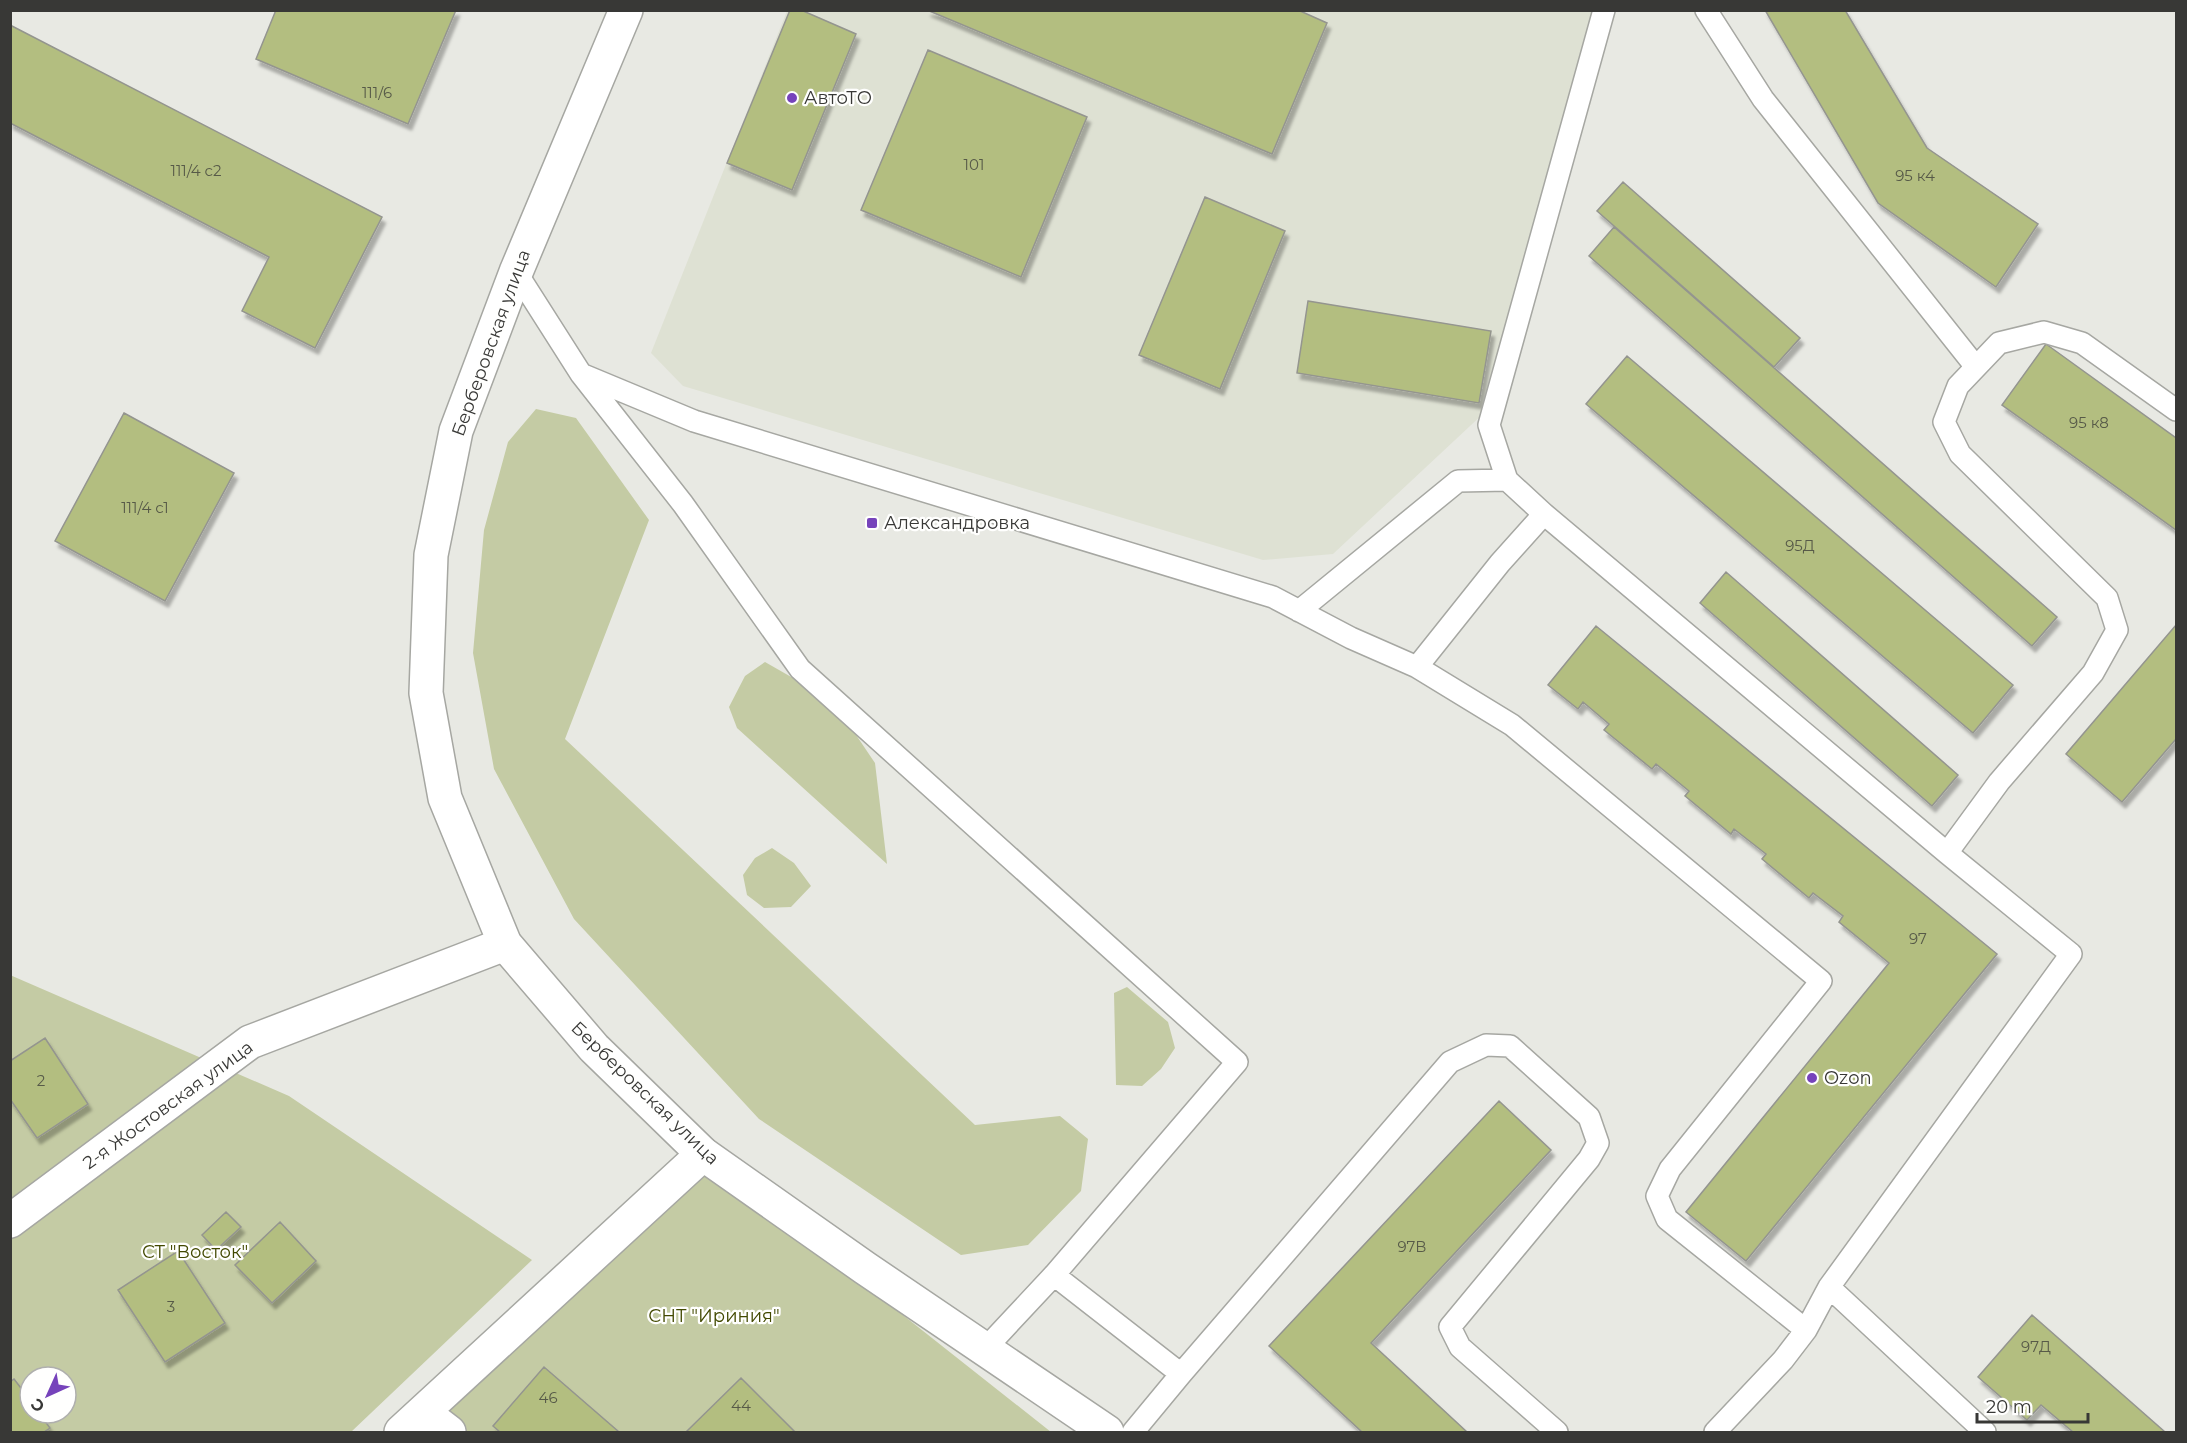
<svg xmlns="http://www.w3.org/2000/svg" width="2187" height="1443" font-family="Montserrat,sans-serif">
  <defs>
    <filter id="shadow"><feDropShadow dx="3.5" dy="6" stdDeviation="1.5" flood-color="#0004"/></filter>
  </defs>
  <rect width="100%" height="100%" fill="#e8e9e3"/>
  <path fill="#dee1d3" d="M 787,11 L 1594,11 L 1500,398 L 1333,554 L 1263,560 L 683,386 L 651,353 Z"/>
  <path fill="#c4cba4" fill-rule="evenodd" d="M 536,409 L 576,418 L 649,520 L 565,739 L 975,1125 L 1060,1116 L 1088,1139 L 1081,1191 L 1028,1245 L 961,1255 L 759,1119 L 574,919 L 494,769 L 473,653 L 484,530 L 508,442 Z
    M 765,662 L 793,678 L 852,729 L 875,763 L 887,864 L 737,728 L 729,707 L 745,676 Z
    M 772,848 L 794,863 L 811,886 L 791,907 L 764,908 L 747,895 L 743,875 L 755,858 Z
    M 10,975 L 289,1096 L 532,1260 L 351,1432 L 11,1432 ZM 30,1377 L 66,1377 L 66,1413 L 30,1413 Z
    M 1127,987 L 1168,1022 L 1175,1048 L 1161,1069 L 1142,1086 L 1116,1085 L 1114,993 Z
    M 708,1161 L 1051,1432 L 414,1432 Z"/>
  <path fill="#b3be80" stroke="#94958f" stroke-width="1.5" filter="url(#shadow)" d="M 276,10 L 456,10 L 408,124 L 256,59 Z
    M 790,10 L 801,10 L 856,34 L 792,190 L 727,163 Z
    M 927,10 L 1298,10 L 1327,23 L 1272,154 Z
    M 1765,10 L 1845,10 L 1927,148 L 2038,224 L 1996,287 L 1878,203 Z
    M 10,25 L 382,217 L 315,348 L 242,311 L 269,257 L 10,123 Z
    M 928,50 L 1087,117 L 1021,277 L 861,210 Z
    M 1623,182 L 1800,338 L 1774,367 L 1597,211 Z
    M 1205,197 L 1285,231 L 1220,389 L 1139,355 Z
    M 1614,227 L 2057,617 L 2032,646 L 1589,256 Z
    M 1308,301 L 1491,331 L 1479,403 L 1297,373 Z
    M 2046,344 L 2176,438 L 2176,530 L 2002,405 Z
    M 1627,356 L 2013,685 L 1973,733 L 1586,404 Z
    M 124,413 L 234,473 L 165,601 L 55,541 Z
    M 1726,572 L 1958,775 L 1932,806 L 1700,603 Z
    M 2176,625 L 2176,739 L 2122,802 L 2066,754 Z
    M 1596,626 L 1997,954 L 1746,1261 L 1686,1212 L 1889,963 L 1839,922 L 1843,916 L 1813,893 L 1809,898 L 1762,859 L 1766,854 L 1734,829 L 1731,834 L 1685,796 L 1689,791 L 1656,764 L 1652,769 L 1604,730 L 1609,724 L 1583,702 L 1578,709 L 1548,685 Z
    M 45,1038 L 88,1104 L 37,1138 L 10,1099 L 10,1061 Z
    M 1499,1101 L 1551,1150 L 1371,1343 L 1467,1432 L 1362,1432 L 1269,1346 Z
    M 226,1212 L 241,1227 L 216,1250 L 202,1235 Z
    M 280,1222 L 316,1261 L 272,1303 L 235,1265 Z
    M 178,1251 L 225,1323 L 165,1362 L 118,1290 Z
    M 2032,1315 L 2165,1432 L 2073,1432 L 2041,1405 L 2027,1420 L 1978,1377 Z
    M 544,1367 L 619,1432 L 500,1432 L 493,1426 Z
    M 741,1378 L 795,1432 L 686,1432 Z
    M 14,1379 L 30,1400 L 30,1413 L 39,1413 L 50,1428 L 44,1432 L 10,1432 L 10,1382 Z"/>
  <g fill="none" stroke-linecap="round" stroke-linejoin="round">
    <defs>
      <path id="service" d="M 1706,10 L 1763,99 L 1976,367
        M 516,272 L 581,374 L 683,504 L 800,669 L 1237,1062 L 1054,1275 L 984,1350
        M 581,374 L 694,421 L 1273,597 L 1351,638 L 1417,667 L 1512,725 L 1821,981 L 1670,1169 L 1657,1196 L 1667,1219 L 1806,1330
        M 1507,480 L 1489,425 L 1604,10
        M 1299,611 L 1458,481 L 1507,480 L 1544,514
        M 1417,667 L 1500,563 L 1544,514 L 1947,853 L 2071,954 L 1829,1287 L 1806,1330 L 1783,1360 L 1715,1432
        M 1947,853 L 1999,782 L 2093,673 L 2117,630 L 2107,598 L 1960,454 L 1944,422 L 1958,386 L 1999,343 L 2044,332 L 2082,343 L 2176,410
        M 1054,1275 L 1181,1374
        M 1829,1287 L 1985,1432
        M 1133,1432 L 1181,1374 L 1450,1062 L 1486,1045 L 1510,1046 L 1589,1117 L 1598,1143 L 1589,1159 L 1450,1327 L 1460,1347 L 1557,1432"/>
      <path id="minor" d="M 10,1221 L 250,1042 L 505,944
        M 423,1412 L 449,1432
        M 401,1432 L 703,1154"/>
      <path id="tertiary" d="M 626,10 L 516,272 L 456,431 L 431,555 L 426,693 L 445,798 L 505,944 L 594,1048 L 703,1154 L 865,1268 L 1107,1432"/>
    </defs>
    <use href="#service" stroke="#a6a7a2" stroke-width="24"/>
    <use href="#minor" stroke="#a6a7a2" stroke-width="36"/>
    <use href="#tertiary" stroke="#a6a7a2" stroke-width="36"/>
    <use href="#service" stroke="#fff" stroke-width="21"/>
    <use href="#minor" stroke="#fff" stroke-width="33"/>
    <use href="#tertiary" stroke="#fff" stroke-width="33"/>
  </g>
  <g fill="#7643bb" stroke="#fffffe" stroke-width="2">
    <circle cx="792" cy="98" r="6"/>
    <rect x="866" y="517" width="12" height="12" rx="3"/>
    <circle cx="1812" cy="1078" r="6"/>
  </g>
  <g text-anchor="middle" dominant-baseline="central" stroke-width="4.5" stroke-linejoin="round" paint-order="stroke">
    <g font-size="15" fill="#575a48">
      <text x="377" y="92">111/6</text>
      <text x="974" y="164">101</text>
      <text x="196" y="170">111/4 с2</text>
      <text x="1915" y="175">95 к4</text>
      <text x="2089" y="422">95 к8</text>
      <text x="145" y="507">111/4 с1</text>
      <text x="1800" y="545">95Д</text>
      <text x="1918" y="938">97</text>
      <text x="41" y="1080">2</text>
      <text x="1412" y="1246">97В</text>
      <text x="171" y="1306">3</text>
      <text x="2036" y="1346">97Д</text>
      <text x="548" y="1397">46</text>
      <text x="741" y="1405">44</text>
    </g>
    <g font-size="18" fill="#383836" stroke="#fffffe" text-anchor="start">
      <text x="804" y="98">АвтоТО</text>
      <text x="884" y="523">Александровка</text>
      <text x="1824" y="1078">Ozon</text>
    </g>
    <g font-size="18" fill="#383836" stroke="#fffffe">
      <text transform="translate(491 343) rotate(-70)">Берберовская улица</text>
      <text transform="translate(645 1093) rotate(44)">Берберовская улица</text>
      <text transform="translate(168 1105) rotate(-36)">2-я Жостовская улица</text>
    </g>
    <g font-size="18" fill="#424900" stroke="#fffffe">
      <text x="195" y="1252">СТ "Восток"</text>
      <text x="714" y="1316">СНТ "Ириния"</text>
    </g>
  </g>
  <rect width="2187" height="1443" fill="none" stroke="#383836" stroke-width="24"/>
  <g transform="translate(48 1395) rotate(225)"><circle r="28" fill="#fffffe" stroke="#afafae" stroke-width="1.5"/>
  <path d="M0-4.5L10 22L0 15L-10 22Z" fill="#7643bb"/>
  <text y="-9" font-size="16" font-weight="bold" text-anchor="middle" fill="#383836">С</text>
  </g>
  <path d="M1977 1413v9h111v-9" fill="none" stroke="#383836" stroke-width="3"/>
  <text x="1986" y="1413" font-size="18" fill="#383836" stroke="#fffffe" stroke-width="4.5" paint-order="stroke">20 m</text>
</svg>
